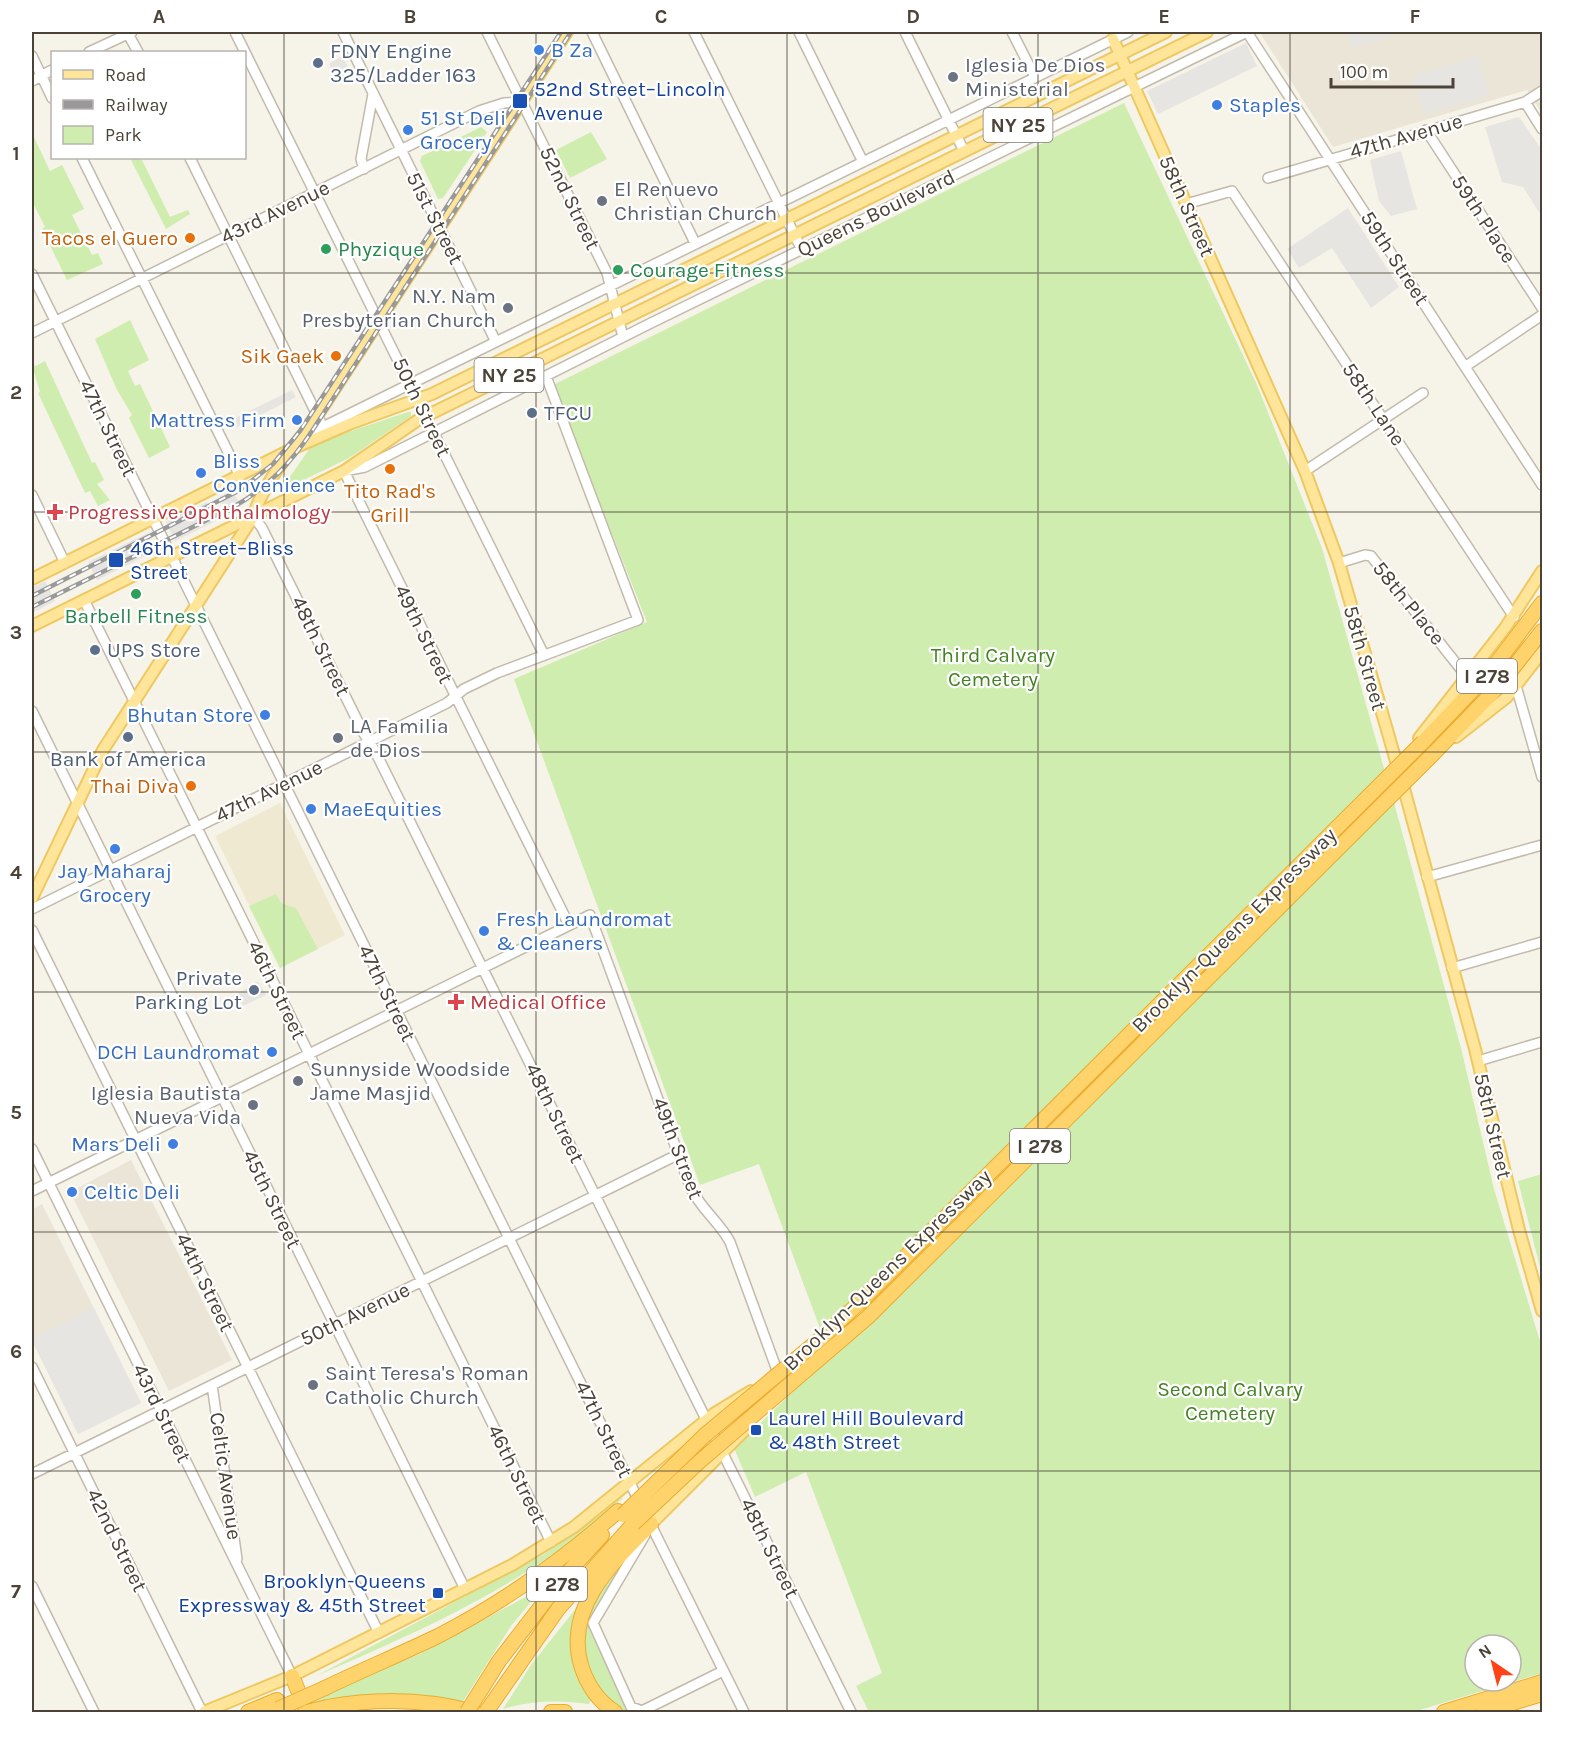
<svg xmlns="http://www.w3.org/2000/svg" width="1574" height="1744" font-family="Karla,sans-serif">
  <rect width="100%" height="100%" fill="#f6f3e9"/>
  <path fill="#eae5d7" d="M 1263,32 L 1542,32 L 1542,113 L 1527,90 L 1333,147 L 1260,33 Z
    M 131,1160 L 232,1360 L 169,1391 L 70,1192 Z
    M 42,1204 L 141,1403 L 78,1434 L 32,1341 L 32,1210 Z"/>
  <path fill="#f0e9d2" d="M 280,803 L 345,935 L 280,968 L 215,836 Z"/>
  <path fill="#cfedaf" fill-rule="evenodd" d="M 1124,103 L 1257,385 L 1322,548 L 1385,772 L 821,1331 L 759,1164 L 700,1185 L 514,679 L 647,622 L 553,385 Z
    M 481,127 L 487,132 L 443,198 L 438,199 L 420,161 L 422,156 Z
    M 591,132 L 607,159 L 570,178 L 556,150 Z
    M 32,133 L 50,171 L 62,165 L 84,209 L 72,215 L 92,255 L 98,253 L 103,264 L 67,280 L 42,229 L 45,227 L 32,201 Z
    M 130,158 L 141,158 L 170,217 L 188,210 L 190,214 L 166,229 Z
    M 130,320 L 149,360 L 128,371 L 135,386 L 140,384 L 170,447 L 149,458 L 129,418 L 132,415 L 117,390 L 95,339 Z
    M 45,361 L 92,463 L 95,462 L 104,480 L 97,484 L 110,500 L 98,506 L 90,491 L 85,493 L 38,393 L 40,392 L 32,365 L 36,366 Z
    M 408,412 L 411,412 L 411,416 L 349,458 L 287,488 L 285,484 L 310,448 L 339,435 Z
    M 1393,799 L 1461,1048 L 1494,1189 L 1542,1348 L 1542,1673 L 1413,1712 L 869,1712 L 856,1686 L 882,1673 L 806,1472 L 755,1497 L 734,1448 L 816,1370 ZM 1475,1645 L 1511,1645 L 1511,1681 L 1475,1681 Z
    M 276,894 L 281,903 L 296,908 L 318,949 L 280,968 L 249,906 Z
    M 1542,1174 L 1542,1275 L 1518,1181 Z
    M 621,1498 L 623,1498 C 531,1583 429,1627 316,1676 L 543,1555 Z
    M 626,1560 L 590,1618 L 589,1629 L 629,1712 C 618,1712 610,1704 604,1695 C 575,1654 579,1620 608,1581 C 613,1574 618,1564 626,1560 Z
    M 531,1594 L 535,1597 L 511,1626 L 462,1703 L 311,1706 L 308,1700 L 420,1654 Z
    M 585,1597 L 573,1638 L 592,1698 L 589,1704 C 559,1700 532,1700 503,1709 L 531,1665 Z
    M 349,1709 L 437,1712 L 326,1712 Z"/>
  <path fill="#e7e5e1" d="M 1345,32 L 1403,32 L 1352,48 Z
    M 1246,43 L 1257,66 L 1158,114 L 1147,91 Z
    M 342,56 L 351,73 L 337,80 L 329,64 Z
    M 1477,57 L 1489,95 L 1424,114 L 1413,76 Z
    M 1519,117 L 1542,150 L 1542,217 L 1523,187 L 1502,182 L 1485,127 Z
    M 1401,151 L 1417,209 L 1391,216 L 1379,201 L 1370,160 Z
    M 1348,208 L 1399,287 L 1371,308 L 1332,248 L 1299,268 L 1287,249 Z
    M 292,390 L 296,397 L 233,429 L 229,421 Z
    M 232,491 L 241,505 L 227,513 L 219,497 Z
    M 207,502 L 216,521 L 175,541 L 166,522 Z
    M 148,533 L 156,551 L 97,580 L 88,562 Z
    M 45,581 L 55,601 L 32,613 L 32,588 Z
    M 258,981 L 266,995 L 243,1006 L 237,994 Z
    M 94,1308 L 141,1403 L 78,1434 L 32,1339 Z"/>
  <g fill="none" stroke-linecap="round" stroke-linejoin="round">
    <defs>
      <path id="minor" d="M 127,32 L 138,52
        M 235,32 L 544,655
        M 343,32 L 496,342
        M 487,32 L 607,273 L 623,337
        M 592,32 L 695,243
        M 694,32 L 802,250
        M 799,32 L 863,162
        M 905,32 L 964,151
        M 1012,32 L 1035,77
        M 1247,32 L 1542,485
        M 89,52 L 132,32
        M 32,56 L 52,98
        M 32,81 L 52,70
        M 1525,102 L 1542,129
        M 1426,130 L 1542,308
        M 82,158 L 240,476
        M 190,158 L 323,427
        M 364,169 L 361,159 L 373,94
        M 1268,178 L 1525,102 L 1542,91
        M 1186,204 L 1232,191 L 1514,617
        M 32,274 L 640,1503
        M 32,333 L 479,111 L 504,103 L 522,102
        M 1466,366 L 1542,315
        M 306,439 L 323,427 L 402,388 L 1128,32
        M 1305,471 L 1423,393
        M 32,495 L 65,563
        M 253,516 L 262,528 L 363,732 L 375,751 L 851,1712
        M 1339,563 L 1365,555 L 1371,556 L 1467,677
        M 84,600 L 551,1542
        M 1516,686 L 1542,777
        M 32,711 L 465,1589
        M 1427,877 L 1542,845
        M 32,909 L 447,703 L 464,689 L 497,673 L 638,620 L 546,376
        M 569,925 L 344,471 L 365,467 L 651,323 L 1247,32
        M 32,930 L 379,1633
        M 1452,968 L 1542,942
        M 1478,1061 L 1542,1042
        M 32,1149 L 292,1676
        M 32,1191 L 590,915 L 690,1186 C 700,1209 719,1221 730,1242 L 778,1373
        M 32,1367 L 202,1712
        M 212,1385 L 237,1559
        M 32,1474 L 679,1154
        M 649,1521 L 744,1712
        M 645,1535 L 593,1623 L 631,1707 L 642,1711 L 723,1671
        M 32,1586 L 94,1712"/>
      <path id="major" d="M 1113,39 L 1305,471 L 1339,563 L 1406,796 L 1475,1049 L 1519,1230 L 1542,1311
        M 253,516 C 266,478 294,448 317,416 L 567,32
        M 32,579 L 294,448 L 349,424 L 432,394 L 1166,32
        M 32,626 L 344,471 L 418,420 L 1207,32
        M 1456,737 L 1507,697 L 1542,652
        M 1419,738 L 1505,628 L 1542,571
        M 32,898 L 103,750 L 253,517
        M 816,1354 L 1399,775 L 1401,770
        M 651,1524 L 746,1429
        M 204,1712 L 292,1676 L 512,1565 L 574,1527 L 715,1413 L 751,1391"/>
      <path id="highway" d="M 1423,742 L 1489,673 L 1542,603
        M 1434,753 L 1497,688 L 1542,631
        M 499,1661 L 562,1579 L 602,1535
        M 292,1676 L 305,1707
        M 325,1688 C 362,1670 401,1654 438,1636 C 504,1602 563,1560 618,1511
        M 327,1707 C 377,1698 426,1699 474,1712
        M 248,1712 L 277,1700
        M 486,1712 L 558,1609 L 633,1524
        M 551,1712 L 565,1712
        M 615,1712 C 598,1701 587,1685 581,1665 C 564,1607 614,1561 651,1524
        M 1444,1712 L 1542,1682
        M 1483,1712 L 1542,1694"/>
    </defs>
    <use href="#minor" stroke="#c2bbab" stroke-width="12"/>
    <use href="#major" stroke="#eec860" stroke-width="14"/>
    <use href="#highway" stroke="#eaac2f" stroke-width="16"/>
    <use href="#minor" stroke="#fff" stroke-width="9"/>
    <use href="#major" stroke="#ffe599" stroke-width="10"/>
    <use href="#highway" stroke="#ffd36b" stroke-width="14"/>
    <defs>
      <path id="rail" d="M 32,596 L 240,490 L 273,464 L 300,431 L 561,32
        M 32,607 L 235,506 C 268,487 291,463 312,431 L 571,32"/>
    </defs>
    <use href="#rail" stroke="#999" stroke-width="4.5"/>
    <use href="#rail" stroke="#fff" stroke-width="2" stroke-dasharray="7" stroke-linecap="butt"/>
    <defs>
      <path id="highway-bridge" d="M 623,1515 L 705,1435 L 819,1340 L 861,1301 L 1423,742
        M 633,1524 L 699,1462 L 868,1317 L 1434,753
        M 278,1709 L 325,1688
        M 307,1712 L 327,1707
        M 467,1712 L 499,1661"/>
    </defs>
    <use href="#highway-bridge" stroke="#eaac2f" stroke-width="16" stroke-linecap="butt"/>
    <use href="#highway-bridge" stroke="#ffd36b" stroke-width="14"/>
  </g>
  <path fill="none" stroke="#4b4337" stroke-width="1.5" stroke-opacity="0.55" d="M 284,32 L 284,1712M 536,32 L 536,1712M 787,32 L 787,1712M 1038,32 L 1038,1712M 1290,32 L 1290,1712M 32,273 L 1542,273M 32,512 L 1542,512M 32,752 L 1542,752M 32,992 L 1542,992M 32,1232 L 1542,1232M 32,1471 L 1542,1471"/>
  <g fill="#3f7fe0" stroke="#fff" stroke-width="2">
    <circle cx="539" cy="50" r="6"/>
    <circle cx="1217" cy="105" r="6"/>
    <circle cx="408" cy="130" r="6"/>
    <circle cx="297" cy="420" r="6"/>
    <circle cx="201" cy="473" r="6"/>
    <circle cx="265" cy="715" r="6"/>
    <circle cx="311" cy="809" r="6"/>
    <circle cx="115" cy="849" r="6"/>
    <circle cx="484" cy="931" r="6"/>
    <circle cx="272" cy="1052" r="6"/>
    <circle cx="173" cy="1144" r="6"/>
    <circle cx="72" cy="1192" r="6"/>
  </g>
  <g fill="#5c6f8a" stroke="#fff" stroke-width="2">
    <circle cx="318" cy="63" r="6"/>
    <circle cx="532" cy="413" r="6"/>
    <circle cx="95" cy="650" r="6"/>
    <circle cx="128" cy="737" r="6"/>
    <circle cx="254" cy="990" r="6"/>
  </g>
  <g fill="#6b7280" stroke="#fff" stroke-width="2">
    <circle cx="953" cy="77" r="6"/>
    <circle cx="602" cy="201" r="6"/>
    <circle cx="508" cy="308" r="6"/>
    <circle cx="338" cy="738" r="6"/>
    <circle cx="298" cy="1081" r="6"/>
    <circle cx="253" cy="1105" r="6"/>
    <circle cx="313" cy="1385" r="6"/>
  </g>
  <g fill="#1a4fb4" stroke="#fff" stroke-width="2">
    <rect x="512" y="93" width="16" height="16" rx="3"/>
    <rect x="108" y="552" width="16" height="16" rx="3"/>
    <rect x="750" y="1424" width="12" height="12" rx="3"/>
    <rect x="432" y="1587" width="12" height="12" rx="3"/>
  </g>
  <g fill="#e8710a" stroke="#fff" stroke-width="2">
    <circle cx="190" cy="238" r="6"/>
    <circle cx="336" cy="356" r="6"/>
    <circle cx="390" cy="469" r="6"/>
    <circle cx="191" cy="786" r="6"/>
  </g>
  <g fill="#2e9e5b" stroke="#fff" stroke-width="2">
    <circle cx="326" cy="249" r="6"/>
    <circle cx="618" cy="270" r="6"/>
    <circle cx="136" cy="594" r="6"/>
  </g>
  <g fill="#e0444e" stroke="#fff" stroke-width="2">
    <path d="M52 503h6v6h6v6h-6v6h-6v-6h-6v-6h6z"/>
    <path d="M453 993h6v6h6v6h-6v6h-6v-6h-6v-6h6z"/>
  </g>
  <g text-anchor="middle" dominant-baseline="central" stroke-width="4.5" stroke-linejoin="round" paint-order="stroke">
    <g fill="#fff" stroke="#817b73" stroke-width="1.5">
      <rect x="983.5" y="108" width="69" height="34" rx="4.5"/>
      <rect x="474.5" y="358" width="69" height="34" rx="4.5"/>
      <rect x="1457" y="659" width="60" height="34" rx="4.5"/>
      <rect x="1010" y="1129" width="60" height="34" rx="4.5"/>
      <rect x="527" y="1567" width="60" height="34" rx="4.5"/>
    </g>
    <g font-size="20" font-weight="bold" fill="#4b4337">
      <text x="1018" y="125">NY 25</text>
      <text x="509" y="375">NY 25</text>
      <text x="1487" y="676">I 278</text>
      <text x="1040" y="1146">I 278</text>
      <text x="557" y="1584">I 278</text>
    </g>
    <g font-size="21" fill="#366cbe" stroke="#fff" text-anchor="start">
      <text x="551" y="50">B Za</text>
      <text x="1229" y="105">Staples</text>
      <text x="420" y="118">51 St Deli<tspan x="420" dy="24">Grocery</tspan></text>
      <text x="285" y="420" text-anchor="end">Mattress Firm</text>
      <text x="213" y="461">Bliss<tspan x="213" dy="24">Convenience</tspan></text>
      <text x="253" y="715" text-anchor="end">Bhutan Store</text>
      <text x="323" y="809">MaeEquities</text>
      <text x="115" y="871" text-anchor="middle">Jay Maharaj<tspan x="115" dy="24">Grocery</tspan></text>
      <text x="496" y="919">Fresh Laundromat<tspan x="496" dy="24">&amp; Cleaners</tspan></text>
      <text x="260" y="1052" text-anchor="end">DCH Laundromat</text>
      <text x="161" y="1144" text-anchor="end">Mars Deli</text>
      <text x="84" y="1192">Celtic Deli</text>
    </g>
    <g font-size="21" fill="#4e5e75" stroke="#fff" text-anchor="start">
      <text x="330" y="51">FDNY Engine<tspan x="330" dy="24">325/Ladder 163</tspan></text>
      <text x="544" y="413">TFCU</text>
      <text x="107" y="650">UPS Store</text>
      <text x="128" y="759" text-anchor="middle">Bank of America</text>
      <text x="242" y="978" text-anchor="end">Private<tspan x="242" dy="24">Parking Lot</tspan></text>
    </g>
    <g font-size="21" fill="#5b616d" stroke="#fff" text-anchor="start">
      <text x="965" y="65">Iglesia De Dios<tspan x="965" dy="24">Ministerial</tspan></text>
      <text x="614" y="189">El Renuevo<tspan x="614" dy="24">Christian Church</tspan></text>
      <text x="496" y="296" text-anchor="end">N.Y. Nam<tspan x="496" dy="24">Presbyterian Church</tspan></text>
      <text x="350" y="726">LA Familia<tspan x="350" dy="24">de Dios</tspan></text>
      <text x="310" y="1069">Sunnyside Woodside<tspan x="310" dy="24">Jame Masjid</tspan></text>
      <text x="241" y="1093" text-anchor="end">Iglesia Bautista<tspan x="241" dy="24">Nueva Vida</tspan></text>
      <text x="325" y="1373">Saint Teresa's Roman<tspan x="325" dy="24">Catholic Church</tspan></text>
    </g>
    <g font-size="21" fill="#164399" stroke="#fff" text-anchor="start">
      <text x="534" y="89">52nd Street–Lincoln<tspan x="534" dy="24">Avenue</tspan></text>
      <text x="130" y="548">46th Street–Bliss<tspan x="130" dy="24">Street</tspan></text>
      <text x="768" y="1418">Laurel Hill Boulevard<tspan x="768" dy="24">&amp; 48th Street</tspan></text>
      <text x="426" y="1581" text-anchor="end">Brooklyn-Queens<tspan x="426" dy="24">Expressway &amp; 45th Street</tspan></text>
    </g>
    <g font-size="21" fill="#4b4337" stroke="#fff">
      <text transform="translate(1406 136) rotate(-16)">47th Avenue</text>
      <text transform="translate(570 198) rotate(64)">52nd Street</text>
      <text transform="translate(1187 206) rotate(66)">58th Street</text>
      <text transform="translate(275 212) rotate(-26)">43rd Avenue</text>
      <text transform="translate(876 213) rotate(-26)">Queens Boulevard</text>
      <text transform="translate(435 218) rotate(63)">51st Street</text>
      <text transform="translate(1484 219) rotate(57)">59th Place</text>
      <text transform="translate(1395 258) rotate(57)">59th Street</text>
      <text transform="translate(1374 404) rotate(56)">58th Lane</text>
      <text transform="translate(422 407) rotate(64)">50th Street</text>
      <text transform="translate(108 428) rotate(64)">47th Street</text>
      <text transform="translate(1409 603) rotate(51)">58th Place</text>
      <text transform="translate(424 634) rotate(64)">49th Street</text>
      <text transform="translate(321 646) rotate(64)">48th Street</text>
      <text transform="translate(1365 658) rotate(74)">58th Street</text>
      <text transform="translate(269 791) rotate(-26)">47th Avenue</text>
      <text transform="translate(1234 930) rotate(-45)">Brooklyn-Queens Expressway</text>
      <text transform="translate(277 990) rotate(64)">46th Street</text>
      <text transform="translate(387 993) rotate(64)">47th Street</text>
      <text transform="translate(555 1113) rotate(64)">48th Street</text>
      <text transform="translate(1493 1126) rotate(77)">58th Street</text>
      <text transform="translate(678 1148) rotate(69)">49th Street</text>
      <text transform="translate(272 1199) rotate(64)">45th Street</text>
      <text transform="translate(887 1270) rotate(-44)">Brooklyn-Queens Expressway</text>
      <text transform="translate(205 1282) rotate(64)">44th Street</text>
      <text transform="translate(355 1314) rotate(-26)">50th Avenue</text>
      <text transform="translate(162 1413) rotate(64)">43rd Street</text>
      <text transform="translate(604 1429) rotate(64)">47th Street</text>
      <text transform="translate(517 1474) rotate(64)">46th Street</text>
      <text transform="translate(226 1476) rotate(82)">Celtic Avenue</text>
      <text transform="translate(117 1540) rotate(64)">42nd Street</text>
      <text transform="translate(770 1548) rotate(64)">48th Street</text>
    </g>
    <g font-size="21" fill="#c56008" stroke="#fff" text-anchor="end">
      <text x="178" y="238">Tacos el Guero</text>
      <text x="324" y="356">Sik Gaek</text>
      <text x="390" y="491" text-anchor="middle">Tito Rad's<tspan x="390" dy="24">Grill</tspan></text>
      <text x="179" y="786">Thai Diva</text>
    </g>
    <g font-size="21" fill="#27864d" stroke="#fff" text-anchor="start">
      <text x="338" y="249">Phyzique</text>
      <text x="630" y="270">Courage Fitness</text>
      <text x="136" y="616" text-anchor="middle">Barbell Fitness</text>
    </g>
    <g font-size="21" fill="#be3a42" stroke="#fff" text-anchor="start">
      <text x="68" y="512">Progressive Ophthalmology</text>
      <text x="470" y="1002">Medical Office</text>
    </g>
    <g font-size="21" fill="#458224" stroke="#fff">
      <text x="993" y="655">Third Calvary<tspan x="993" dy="24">Cemetery</tspan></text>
      <text x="1230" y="1389">Second Calvary<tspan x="1230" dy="24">Cemetery</tspan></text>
    </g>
  </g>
  <rect width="1574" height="1744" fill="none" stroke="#ffffff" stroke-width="66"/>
  <rect x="51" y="51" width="195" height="108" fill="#ffffff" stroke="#b7b4af" stroke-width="1.5"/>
  <rect x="63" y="70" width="30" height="9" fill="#ffe599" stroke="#b7b4af" stroke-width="1.5"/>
  <text x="105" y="81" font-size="18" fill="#4b4337">Road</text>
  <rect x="63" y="100" width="30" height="9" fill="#999999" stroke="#b7b4af" stroke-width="1.5"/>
  <text x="105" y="111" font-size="18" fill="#4b4337">Railway</text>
  <rect x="63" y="126" width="30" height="18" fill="#cfedaf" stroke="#b7b4af" stroke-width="1.5"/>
  <text x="105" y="141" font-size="18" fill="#4b4337">Park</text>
  <g transform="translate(1493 1663) rotate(325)"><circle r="28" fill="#ffffff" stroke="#b7b4af" stroke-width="1.5"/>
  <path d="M0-4.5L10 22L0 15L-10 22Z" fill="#ff4217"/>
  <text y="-9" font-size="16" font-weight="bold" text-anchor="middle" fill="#4b4337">N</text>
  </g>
  <path d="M1331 78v9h122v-9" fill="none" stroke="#4b4337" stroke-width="3"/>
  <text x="1340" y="78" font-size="18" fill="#4b4337" stroke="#ffffff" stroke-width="4.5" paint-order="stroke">100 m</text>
  <rect x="33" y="33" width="1508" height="1678" fill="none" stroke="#4b4337" stroke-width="2"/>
  <g font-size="20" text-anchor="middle" font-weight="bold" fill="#4b4337">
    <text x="159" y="23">A</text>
    <text x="410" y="23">B</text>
    <text x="661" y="23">C</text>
    <text x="913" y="23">D</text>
    <text x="1164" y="23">E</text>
    <text x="1415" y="23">F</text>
    <text x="16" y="160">1</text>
    <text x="16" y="399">2</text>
    <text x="16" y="639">3</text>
    <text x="16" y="879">4</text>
    <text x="16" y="1119">5</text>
    <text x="16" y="1358">6</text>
    <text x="16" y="1598">7</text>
  </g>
</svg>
